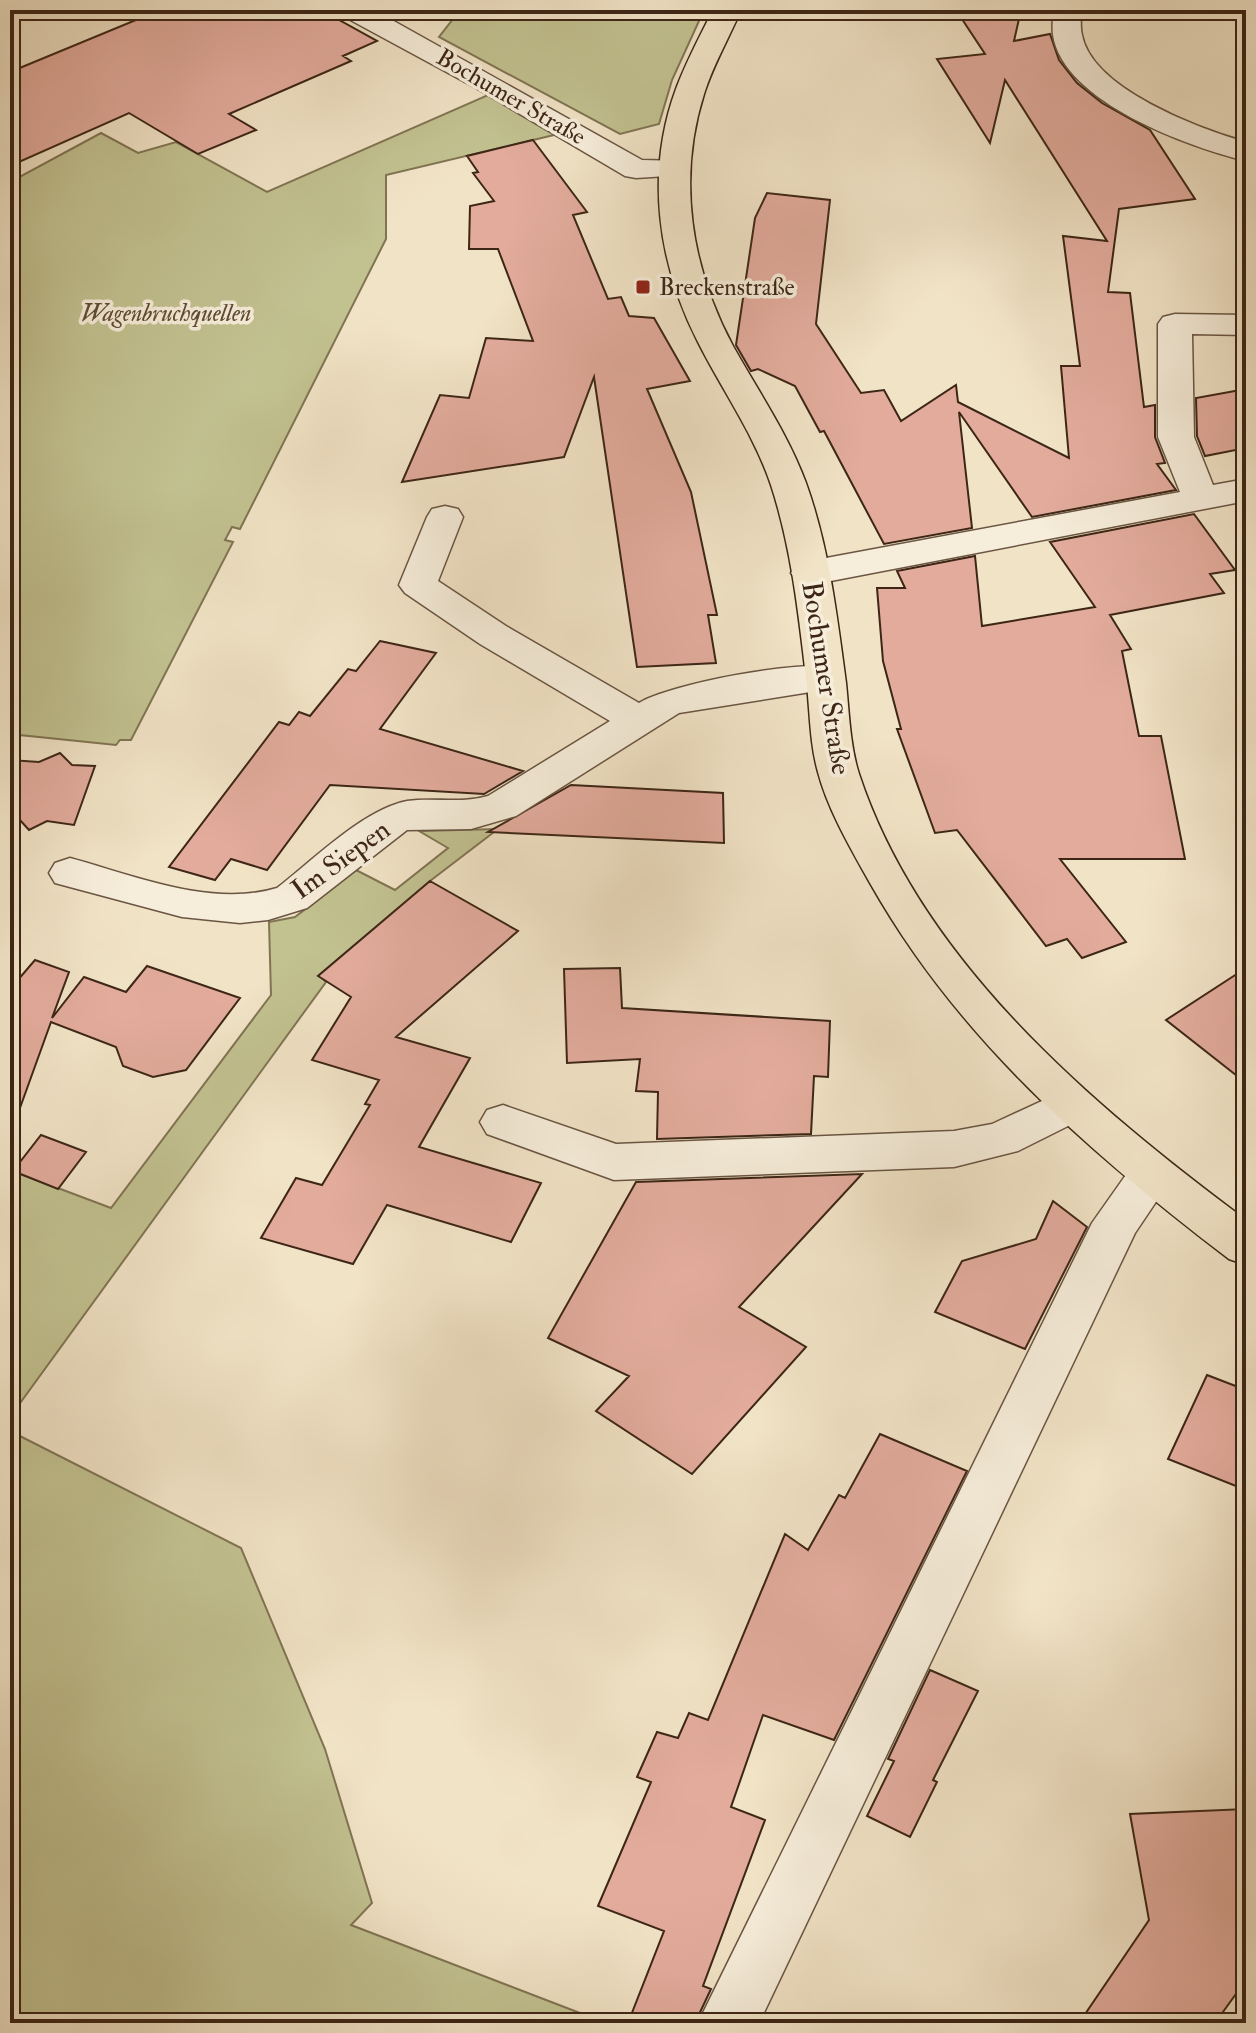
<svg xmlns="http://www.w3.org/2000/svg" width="1256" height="2033" font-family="'IM FELL Double Pica',serif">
  <rect width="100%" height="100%" fill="#f1e3c6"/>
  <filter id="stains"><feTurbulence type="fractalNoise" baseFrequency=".0025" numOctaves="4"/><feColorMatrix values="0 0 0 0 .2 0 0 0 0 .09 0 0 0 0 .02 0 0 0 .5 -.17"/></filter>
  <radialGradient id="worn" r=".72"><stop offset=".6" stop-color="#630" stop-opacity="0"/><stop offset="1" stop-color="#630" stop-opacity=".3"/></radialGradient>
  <path fill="#c2c190" stroke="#807453" stroke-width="2" d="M 460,10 L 704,10 L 672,80 L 659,124 L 620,134 L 439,37 Z
    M 488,95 L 558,134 L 386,175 L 386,239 L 240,529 L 232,527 L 225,540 L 233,542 L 131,740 L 120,740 L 116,745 L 10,734 L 10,182 L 101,133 L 138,153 L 176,142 L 267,192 Z
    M 498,829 L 430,881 L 323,979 L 326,982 L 10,1417 L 10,1170 L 111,1208 L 271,995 L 269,922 L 295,917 L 356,870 L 395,890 L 448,848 L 419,831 Z
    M 10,1431 L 241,1548 L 325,1749 L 372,1903 L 351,1925 L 606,2023 L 10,2023 Z"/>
  <path fill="#e2ab9c" stroke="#3d2616" stroke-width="2" d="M 160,10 L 321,10 L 377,41 L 343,56 L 351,61 L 229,114 L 256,130 L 198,154 L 129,113 L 10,166 L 10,72 Z
    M 956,10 L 1021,10 L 1014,41 L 1050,34 L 1059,60 L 1077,83 L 1102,103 L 1150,130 L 1195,199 L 1119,209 L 1108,292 L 1130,293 L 1144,407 L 1155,405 L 1155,437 L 1165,463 L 1157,464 L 1176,490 L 1032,517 L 959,412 L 972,528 L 884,544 L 824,431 L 820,432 L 795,386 L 758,369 L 751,371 L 736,345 L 755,218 L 767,193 L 830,200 L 816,324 L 861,393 L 884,390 L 901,421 L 956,385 L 958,402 L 1069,458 L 1061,366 L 1080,366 L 1063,236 L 1107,241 L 1005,80 L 990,143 L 937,59 L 985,54 Z
    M 533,140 L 587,212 L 573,215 L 608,299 L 621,297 L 629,316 L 654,318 L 690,381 L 647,389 L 691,492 L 717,615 L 708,615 L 716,663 L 637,667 L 594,377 L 564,457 L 402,482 L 440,395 L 469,398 L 486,338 L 533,341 L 498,249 L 469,249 L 470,206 L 494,201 L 473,173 L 478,172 L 467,156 Z
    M 1246,389 L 1246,448 L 1205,456 L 1197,436 L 1196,398 Z
    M 1194,514 L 1235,570 L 1210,574 L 1224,593 L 1110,615 L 1131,649 L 1122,651 L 1139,736 L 1161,736 L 1185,859 L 1060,859 L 1126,942 L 1082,958 L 1067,939 L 1046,946 L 957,830 L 935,833 L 897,729 L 901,729 L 883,661 L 877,588 L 905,588 L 897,571 L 975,556 L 982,626 L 1095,607 L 1050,542 Z
    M 380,641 L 436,653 L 380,729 L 523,771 L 484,794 L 330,785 L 267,870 L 231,859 L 215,880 L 169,867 L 279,722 L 289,725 L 299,712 L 310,716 L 348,669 L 356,671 Z
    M 60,753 L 72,765 L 95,766 L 74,825 L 47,821 L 29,830 L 10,809 L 10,760 L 39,762 Z
    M 571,785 L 723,793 L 724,843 L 488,832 Z
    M 430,881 L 518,931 L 396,1037 L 470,1058 L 419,1147 L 541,1183 L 511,1242 L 387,1205 L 353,1264 L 261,1238 L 296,1178 L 322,1185 L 370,1105 L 365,1104 L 379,1080 L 312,1060 L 351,997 L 318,976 Z
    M 35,960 L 69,972 L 52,1018 L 84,977 L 126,992 L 147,966 L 240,998 L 186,1070 L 153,1077 L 123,1066 L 116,1047 L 51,1022 L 16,1119 L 10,1118 L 10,989 Z
    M 620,968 L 622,1008 L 830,1021 L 828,1077 L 814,1076 L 811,1134 L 657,1139 L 658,1092 L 636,1091 L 640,1059 L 567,1063 L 564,969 Z
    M 1246,968 L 1246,1083 L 1166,1020 Z
    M 41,1135 L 86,1152 L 58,1189 L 13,1171 Z
    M 862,1174 L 739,1307 L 806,1347 L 692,1474 L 596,1411 L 629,1376 L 548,1338 L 636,1182 Z
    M 1053,1201 L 1087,1227 L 1025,1349 L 935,1312 L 962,1261 L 1036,1239 Z
    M 1207,1375 L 1246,1390 L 1246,1490 L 1168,1459 Z
    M 880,1434 L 967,1471 L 834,1740 L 763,1715 L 731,1807 L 765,1820 L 703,1986 L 711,1989 L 695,2023 L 628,2023 L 664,1931 L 598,1906 L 651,1782 L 637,1777 L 657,1732 L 678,1738 L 689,1713 L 708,1720 L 785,1534 L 808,1550 L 839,1495 L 845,1498 Z
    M 930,1670 L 978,1691 L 933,1780 L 937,1782 L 910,1837 L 867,1816 L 894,1761 L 888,1759 Z
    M 1246,1809 L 1246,1980 L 1215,2023 L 1079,2023 L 1149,1920 L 1130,1814 Z"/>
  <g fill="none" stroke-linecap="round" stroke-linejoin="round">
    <defs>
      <path id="minor" d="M 339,10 L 374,10 L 642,160 L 683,161 L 688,168 L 683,175 L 636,178 L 625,176 L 476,88 L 343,16 Z
        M 1053,10 L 1081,10 C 1081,18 1080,27 1082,35 C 1092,89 1200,129 1246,142 L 1246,161 C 1189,147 1063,102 1053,35 C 1052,27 1053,18 1053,10 Z
        M 1175,314 L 1246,315 L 1246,335 L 1192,334 L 1194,437 L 1213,485 L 1246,479 L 1246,501 L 810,585 L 797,581 L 791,573 L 797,565 L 810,561 L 1180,492 L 1158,437 L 1158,324 L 1163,317 Z
        M 445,506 L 458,509 L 463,517 L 438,581 L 506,626 L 639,703 C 670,684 802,659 837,668 L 842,677 L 837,686 L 823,690 L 679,713 L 516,816 L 471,829 L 407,830 L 307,908 L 268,920 L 240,923 L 182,917 L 55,883 L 49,873 L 55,863 L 70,858 C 133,875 211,908 277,888 C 312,861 364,809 407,801 C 434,797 461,804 488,796 L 610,721 L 480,644 L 405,593 L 399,585 L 427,517 L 432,509 Z
        M 1070,1088 L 1086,1093 L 1093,1105 L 1086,1117 L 1018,1151 L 954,1167 L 614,1180 L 487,1134 L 480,1122 L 487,1110 L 503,1105 L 616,1144 L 954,1131 L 992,1124 Z
        M 1151,1157 L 1167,1162 L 1174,1175 L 1135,1233 L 759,2023 L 698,2023 L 1092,1223 L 1135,1162 Z"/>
      <path id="major" d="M 713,10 L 741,10 C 729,38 713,65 704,94 C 677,179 691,268 733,346 C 758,391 788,434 806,483 C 829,547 837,616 846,683 C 849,712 850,746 859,774 C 921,962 1093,1106 1246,1220 L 1246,1265 L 1229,1259 C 1089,1152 958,1039 870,883 C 851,849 828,810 818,772 C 810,744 810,713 807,685 C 799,618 792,549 771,485 C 754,434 722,390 698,342 C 658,264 645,173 676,89 C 686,62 700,36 713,10 Z"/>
    </defs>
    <use href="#minor" stroke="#6a5542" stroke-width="3"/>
    <use href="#major" stroke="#3d2616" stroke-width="3"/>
    <use href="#minor" fill="#f6edda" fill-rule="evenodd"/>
    <use href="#major" fill="#f1e3c6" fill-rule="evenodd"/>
  </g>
  <rect fill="#8f2418" stroke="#f6edda" stroke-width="3" x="635" y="279" width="16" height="16" rx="4"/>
  <g text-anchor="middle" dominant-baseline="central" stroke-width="7" stroke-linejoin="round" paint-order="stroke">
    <g font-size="24" fill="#3d2616" stroke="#f6edda">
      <text transform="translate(511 97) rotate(30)">Bochumer Straße</text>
    </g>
    <g font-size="24" fill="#3d2616" stroke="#f6edda" text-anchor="start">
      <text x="659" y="287">Breckenstraße</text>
    </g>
    <g font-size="24" font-style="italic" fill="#5e4d34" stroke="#f6edda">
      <text x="166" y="313">Wagenbruchquellen</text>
    </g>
    <g font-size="28" fill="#3d2616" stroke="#f6edda">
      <text transform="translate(826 678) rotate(81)">Bochumer Straße</text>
      <text transform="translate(341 860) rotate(-36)">Im Siepen</text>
    </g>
  </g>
  <rect width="1256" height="2033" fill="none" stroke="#f1e3c6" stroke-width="40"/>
  <rect x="12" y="12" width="1232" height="2009" fill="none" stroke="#3d2616" stroke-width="4"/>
  <rect x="20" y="20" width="1216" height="1993" fill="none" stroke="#3d2616" stroke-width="2"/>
  <rect width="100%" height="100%" filter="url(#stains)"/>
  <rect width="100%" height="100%" fill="url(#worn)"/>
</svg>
